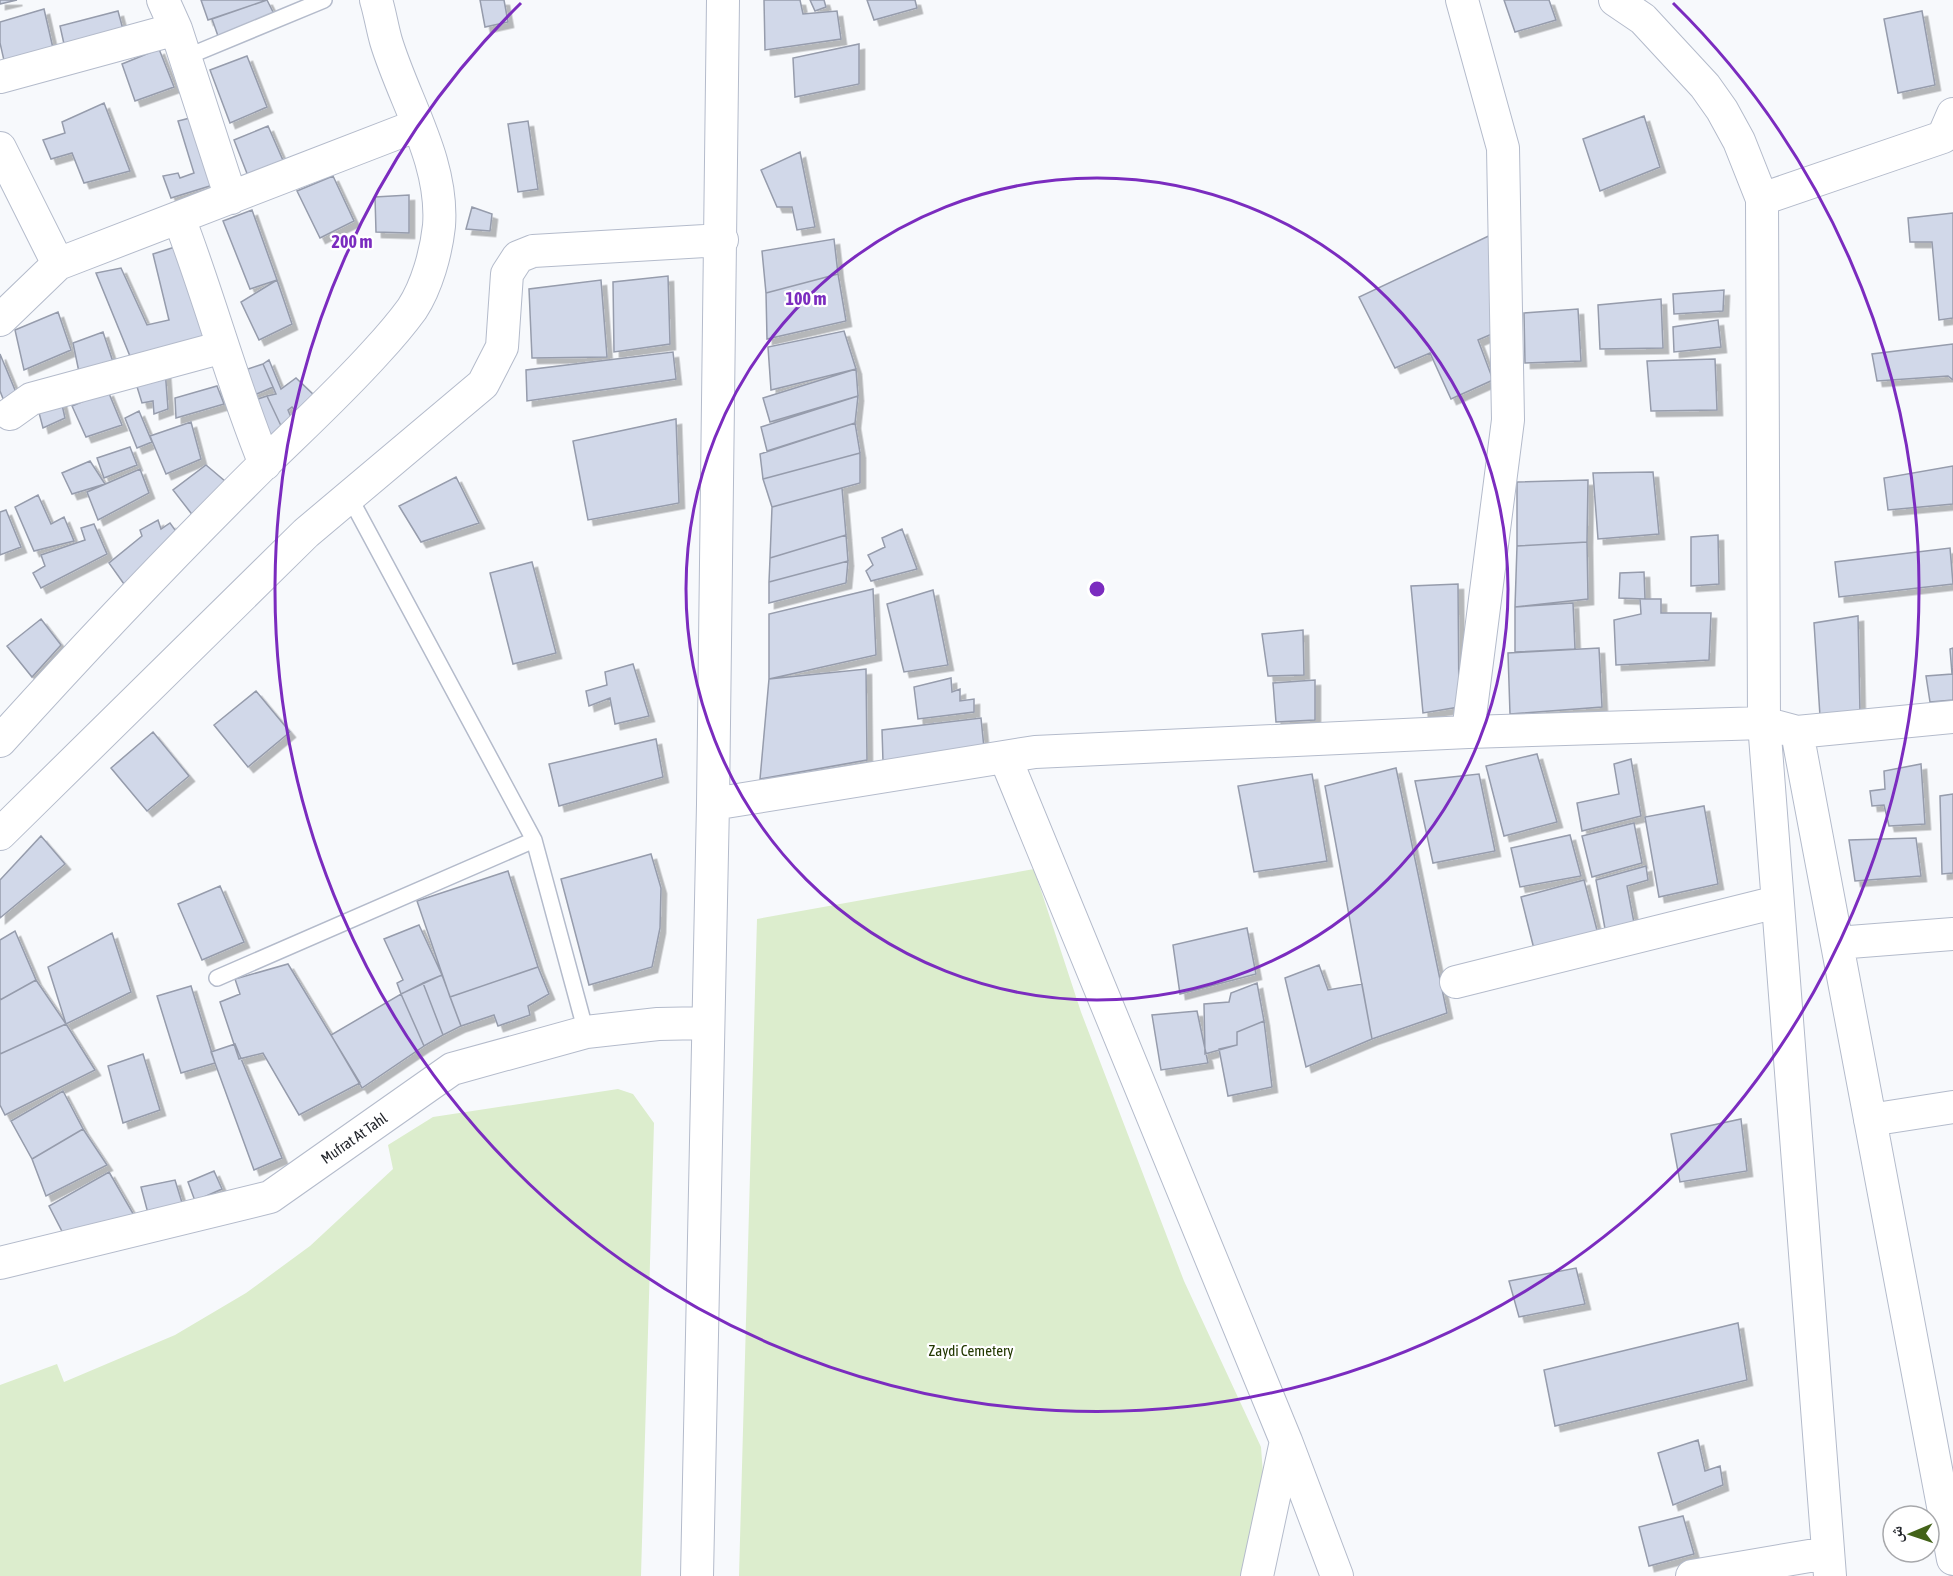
<svg xmlns="http://www.w3.org/2000/svg" width="1953" height="1576" font-family="'Asap Condensed','Noto Naskh Arabic',sans-serif">
  <defs>
    <filter id="shadow"><feDropShadow dx="5.5" dy="5.5" stdDeviation="0" flood-color="#0004"/></filter>
  </defs>
  <rect width="100%" height="100%" fill="#f7f9fc"/>
  <path fill="#dcedcd" d="M 1034,869 L 1081,1012 L 1184,1281 L 1261,1447 L 1264,1487 L 1245,1576 L 739,1576 L 757,919 Z
    M 618,1089 L 633,1094 L 654,1123 L 641,1576 L 0,1576 L 0,1385 L 57,1364 L 64,1382 L 175,1335 L 246,1293 L 310,1246 L 393,1169 L 388,1145 L 433,1117 Z"/>
  <path fill="#d1d8e9" stroke="#969cac" stroke-width="1.5" filter="url(#shadow)" d="M 0,0 L 17,0 L 0,4 Z
    M 201,0 L 267,0 L 208,20 Z
    M 267,0 L 274,14 L 218,36 L 212,19 Z
    M 480,0 L 504,0 L 508,22 L 485,27 Z
    M 764,0 L 800,0 L 803,14 L 837,11 L 841,39 L 765,50 Z
    M 810,0 L 824,0 L 826,7 L 815,11 Z
    M 867,0 L 915,0 L 917,8 L 874,20 Z
    M 1504,0 L 1549,0 L 1556,20 L 1515,32 Z
    M 44,9 L 55,57 L 5,65 L 0,43 L 0,22 Z
    M 118,11 L 125,37 L 66,53 L 60,26 Z
    M 1922,11 L 1935,85 L 1898,93 L 1884,19 Z
    M 859,44 L 859,84 L 795,97 L 793,58 Z
    M 159,49 L 174,87 L 135,101 L 122,64 Z
    M 247,56 L 267,107 L 230,123 L 210,70 Z
    M 104,103 L 130,171 L 84,183 L 72,153 L 51,159 L 43,140 L 65,133 L 62,122 Z
    M 1644,116 L 1660,167 L 1600,191 L 1583,139 Z
    M 190,118 L 213,185 L 171,198 L 163,176 L 178,173 L 180,178 L 194,173 L 178,121 Z
    M 528,121 L 538,189 L 518,192 L 508,124 Z
    M 268,126 L 285,165 L 248,176 L 234,140 Z
    M 800,152 L 815,227 L 797,230 L 792,207 L 777,207 L 761,170 Z
    M 333,176 L 354,221 L 320,238 L 297,191 Z
    M 409,195 L 409,233 L 376,232 L 375,197 Z
    M 472,207 L 492,214 L 490,231 L 466,229 Z
    M 252,210 L 277,280 L 250,289 L 223,221 Z
    M 1953,213 L 1953,318 L 1939,320 L 1932,242 L 1910,242 L 1908,218 Z
    M 1495,233 L 1492,334 L 1478,340 L 1493,380 L 1451,399 L 1430,353 L 1395,368 L 1359,297 Z
    M 834,239 L 838,274 L 766,293 L 762,251 Z
    M 178,246 L 212,338 L 132,361 L 96,273 L 121,268 L 147,325 L 169,320 L 153,254 Z
    M 838,274 L 846,321 L 767,339 L 766,293 Z
    M 668,276 L 670,344 L 614,352 L 613,282 Z
    M 277,280 L 292,324 L 259,340 L 241,302 Z
    M 601,280 L 607,357 L 532,358 L 529,289 Z
    M 1724,290 L 1723,311 L 1674,314 L 1673,294 Z
    M 1661,299 L 1663,348 L 1600,349 L 1598,305 Z
    M 1578,309 L 1581,361 L 1525,363 L 1524,313 Z
    M 58,312 L 71,350 L 24,370 L 15,330 Z
    M 1718,320 L 1721,347 L 1674,352 L 1673,327 Z
    M 844,331 L 856,369 L 771,390 L 768,347 Z
    M 103,332 L 115,368 L 80,377 L 73,343 Z
    M 1953,344 L 1953,380 L 1948,376 L 1877,381 L 1872,354 Z
    M 673,352 L 676,379 L 527,401 L 526,370 Z
    M 0,354 L 20,402 L 6,406 L 0,391 Z
    M 1715,359 L 1717,410 L 1651,411 L 1647,361 Z
    M 269,360 L 281,389 L 296,378 L 316,397 L 299,415 L 292,407 L 288,410 L 292,420 L 283,430 L 267,396 L 276,394 L 263,364 Z
    M 263,364 L 273,387 L 252,396 L 242,371 Z
    M 165,369 L 168,409 L 154,414 L 153,401 L 142,403 L 134,377 Z
    M 856,369 L 858,396 L 770,422 L 763,398 Z
    M 217,386 L 224,404 L 176,418 L 175,398 Z
    M 108,391 L 122,425 L 86,437 L 72,406 Z
    M 60,396 L 65,418 L 43,428 L 37,405 Z
    M 267,396 L 283,430 L 270,441 L 255,400 Z
    M 858,396 L 855,423 L 767,451 L 761,427 Z
    M 139,411 L 152,442 L 137,448 L 125,418 Z
    M 676,419 L 679,503 L 588,520 L 573,441 Z
    M 191,422 L 201,459 L 166,474 L 150,436 Z
    M 855,423 L 860,453 L 763,479 L 760,454 Z
    M 130,447 L 137,465 L 104,478 L 97,458 Z
    M 860,453 L 860,483 L 772,507 L 763,479 Z
    M 90,461 L 105,484 L 72,494 L 62,473 Z
    M 206,465 L 232,487 L 198,522 L 173,490 Z
    M 1953,466 L 1953,504 L 1888,510 L 1884,478 Z
    M 140,469 L 149,493 L 98,520 L 87,492 Z
    M 1653,472 L 1659,534 L 1598,539 L 1593,473 Z
    M 456,477 L 479,523 L 421,542 L 399,506 Z
    M 1588,480 L 1587,542 L 1517,546 L 1517,482 Z
    M 842,488 L 846,535 L 770,558 L 772,507 Z
    M 38,495 L 51,524 L 64,517 L 74,541 L 34,551 L 15,507 Z
    M 6,510 L 21,547 L 0,555 L 0,512 Z
    M 158,520 L 161,529 L 170,523 L 183,541 L 129,591 L 109,563 L 142,536 L 140,530 Z
    M 94,524 L 107,554 L 41,588 L 33,573 L 45,566 L 41,555 L 85,540 L 81,528 Z
    M 902,529 L 917,569 L 871,581 L 866,571 L 873,565 L 868,555 L 885,547 L 882,538 Z
    M 846,535 L 848,561 L 769,582 L 770,558 Z
    M 1718,535 L 1719,584 L 1691,586 L 1691,537 Z
    M 1587,542 L 1588,599 L 1515,607 L 1517,546 Z
    M 1950,548 L 1953,584 L 1839,597 L 1835,562 Z
    M 848,561 L 846,583 L 769,603 L 769,582 Z
    M 532,562 L 556,653 L 513,664 L 490,573 Z
    M 1644,572 L 1645,599 L 1619,598 L 1620,573 Z
    M 1458,584 L 1459,707 L 1423,713 L 1411,586 Z
    M 873,589 L 876,655 L 769,679 L 769,614 Z
    M 933,590 L 948,665 L 904,672 L 887,604 Z
    M 1640,599 L 1661,599 L 1661,613 L 1711,613 L 1709,660 L 1616,665 L 1614,620 L 1641,614 Z
    M 1573,603 L 1575,649 L 1515,652 L 1515,607 Z
    M 1858,616 L 1860,713 L 1820,716 L 1814,623 Z
    M 41,619 L 61,645 L 32,677 L 7,646 Z
    M 1303,630 L 1304,675 L 1268,676 L 1262,634 Z
    M 1599,648 L 1602,707 L 1510,714 L 1508,653 Z
    M 1953,648 L 1953,700 L 1930,702 L 1926,676 L 1952,674 L 1950,649 Z
    M 633,664 L 649,716 L 615,724 L 610,698 L 589,706 L 586,691 L 607,685 L 605,672 Z
    M 866,669 L 867,760 L 760,779 L 769,679 Z
    M 951,678 L 952,692 L 960,689 L 960,701 L 974,699 L 974,712 L 918,719 L 914,687 Z
    M 1315,680 L 1315,720 L 1276,722 L 1273,683 Z
    M 256,691 L 290,732 L 248,767 L 214,725 Z
    M 981,718 L 984,748 L 883,762 L 882,730 Z
    M 153,732 L 189,776 L 147,811 L 111,768 Z
    M 656,739 L 663,777 L 559,806 L 549,764 Z
    M 1537,754 L 1557,822 L 1504,836 L 1486,766 Z
    M 1631,759 L 1641,816 L 1582,831 L 1577,803 L 1619,794 L 1614,764 Z
    M 1921,764 L 1925,824 L 1889,826 L 1884,805 L 1872,806 L 1870,791 L 1885,789 L 1884,771 Z
    M 1396,768 L 1447,1013 L 1372,1039 L 1325,786 Z
    M 1312,774 L 1327,861 L 1254,872 L 1238,786 Z
    M 1479,774 L 1495,851 L 1433,863 L 1415,781 Z
    M 1953,794 L 1953,873 L 1942,874 L 1940,796 Z
    M 1704,806 L 1718,884 L 1659,897 L 1645,817 Z
    M 1634,823 L 1642,863 L 1592,877 L 1582,836 Z
    M 1570,835 L 1581,876 L 1520,887 L 1511,848 Z
    M 41,836 L 65,864 L 0,918 L 0,880 Z
    M 1916,838 L 1921,876 L 1855,881 L 1849,840 Z
    M 651,854 L 661,888 L 660,928 L 652,967 L 589,985 L 561,879 Z
    M 1646,866 L 1648,880 L 1627,886 L 1635,928 L 1606,934 L 1596,880 Z
    M 508,871 L 538,967 L 450,997 L 417,901 Z
    M 1584,880 L 1599,938 L 1535,953 L 1521,897 Z
    M 220,886 L 244,942 L 202,960 L 178,904 Z
    M 419,925 L 442,975 L 401,994 L 397,983 L 403,980 L 384,939 Z
    M 1247,928 L 1256,974 L 1180,994 L 1173,945 Z
    M 15,931 L 36,980 L 0,1000 L 0,940 Z
    M 112,933 L 131,992 L 66,1024 L 48,967 Z
    M 288,964 L 360,1083 L 299,1115 L 263,1053 L 239,1059 L 220,1002 L 240,994 L 235,979 Z
    M 1319,965 L 1328,990 L 1362,984 L 1372,1039 L 1306,1067 L 1285,978 Z
    M 538,967 L 549,994 L 528,1006 L 530,1015 L 498,1026 L 494,1015 L 461,1026 L 450,997 Z
    M 442,975 L 461,1026 L 443,1035 L 423,983 Z
    M 36,980 L 66,1024 L 0,1054 L 0,1000 Z
    M 423,983 L 443,1035 L 424,1046 L 401,994 Z
    M 1257,983 L 1264,1021 L 1237,1032 L 1237,1045 L 1205,1054 L 1204,1004 L 1229,1002 L 1231,993 Z
    M 191,986 L 215,1063 L 181,1073 L 157,996 Z
    M 401,994 L 424,1046 L 362,1088 L 331,1035 Z
    M 1197,1011 L 1208,1063 L 1161,1070 L 1152,1015 Z
    M 1264,1021 L 1272,1087 L 1228,1096 L 1219,1049 L 1237,1045 L 1237,1032 Z
    M 66,1024 L 95,1070 L 5,1115 L 0,1105 L 0,1054 Z
    M 235,1044 L 282,1158 L 254,1170 L 211,1052 Z
    M 143,1054 L 160,1110 L 123,1123 L 108,1066 Z
    M 63,1091 L 83,1129 L 32,1159 L 11,1121 Z
    M 1741,1119 L 1747,1171 L 1680,1182 L 1671,1134 Z
    M 83,1129 L 107,1165 L 46,1196 L 32,1159 Z
    M 214,1171 L 222,1189 L 195,1201 L 188,1182 Z
    M 109,1172 L 135,1217 L 66,1239 L 49,1206 Z
    M 175,1180 L 183,1206 L 149,1217 L 141,1187 Z
    M 1576,1268 L 1585,1304 L 1519,1317 L 1509,1281 Z
    M 1738,1323 L 1747,1380 L 1555,1426 L 1544,1370 Z
    M 1698,1440 L 1705,1471 L 1720,1466 L 1723,1485 L 1673,1505 L 1658,1453 Z
    M 1683,1516 L 1694,1554 L 1649,1566 L 1639,1527 Z"/>
  <g fill="none" stroke-linecap="round" stroke-linejoin="round">
    <defs>
      <path id="service" d="M 184,58 L 324,0
        M 349,496 L 534,840 L 586,1032
        M 217,978 L 534,840"/>
      <path id="minor" d="M 163,0 L 176,29
        M 1462,0 L 1503,148 L 1508,420 L 1468,732
        M 1615,0 L 1643,19 L 1705,86 L 1722,110 L 1739,141 L 1762,199
        M 0,77 L 176,29 L 231,198
        M 0,148 L 58,264
        M 179,218 C 210,299 232,383 265,464
        M 0,320 L 58,264 L 418,125
        M 10,414 L 31,399 L 223,347
        M 1797,732 L 1953,1559
        M 0,741 C 86,646 174,553 265,463 C 303,426 341,391 376,352 C 389,338 401,324 412,309 C 427,286 436,253 439,226 C 444,161 404,101 386,41 C 382,27 380,13 376,0
        M 1005,757 L 1286,1441 L 1337,1576
        M 713,804 L 1035,752 L 1468,732 L 1764,723 L 1797,732 L 1953,717
        M 0,834 L 306,533 L 483,384 L 502,347 L 507,274 L 518,257 L 533,251 L 722,240
        M 1837,943 L 1953,934
        M 1456,982 L 1777,902
        M 1870,1120 L 1953,1107
        M 0,1263 L 270,1197 L 452,1069 L 586,1032 L 658,1024 L 707,1023
        M 697,1576 L 713,804 L 723,0
        M 1257,1576 L 1286,1441
        M 1692,1576 L 1827,1553
        M 1830,1576 L 1764,723 L 1762,199 L 1943,137 L 1953,114"/>
    </defs>
    <use href="#service" stroke="#b4bbcb" stroke-width="18"/>
    <use href="#minor" stroke="#b4bbcb" stroke-width="34"/>
    <use href="#service" stroke="#fff" stroke-width="15"/>
    <use href="#minor" stroke="#fff" stroke-width="32"/>
  </g>
  <g fill="none" stroke="#7b2cbf" stroke-width="3">
    <circle cx="1097" cy="589" r="411"/>
    <path d="M1673 3A822 822 0 1 1 521 3"/>
  </g>
  <g text-anchor="middle" dominant-baseline="central" stroke-width="4.5" stroke-linejoin="round" paint-order="stroke">
    <g font-size="15" fill="#23262c" stroke="#fff">
      <text transform="translate(354 1138) rotate(-35)">Mufrat At Tahl</text>
    </g>
    <g font-size="15" fill="#223801" stroke="#fff">
      <text x="971" y="1350">Zaydi Cemetery</text>
    </g>
  </g>
  <circle cx="1097" cy="589" r="9" fill="#7b2cbf" stroke="#fff" stroke-width="3"/>
  <g font-size="18" text-anchor="middle" font-weight="bold" fill="#7b2cbf" stroke="#fff" stroke-width="4.5" stroke-linejoin="round" paint-order="stroke">
    <text x="352" y="248">200 m</text>
    <text x="806" y="305">100 m</text>
  </g>
  <g transform="translate(1911 1534) rotate(268)"><circle r="28" fill="#ffffff" stroke="#a7a8ab" stroke-width="1.5"/>
  <path d="M0-4.5L10 22L0 15L-10 22Z" fill="#436319"/>
  <text y="-9" font-size="16" font-weight="bold" text-anchor="middle" fill="#23262c">ش</text>
  </g>
</svg>
